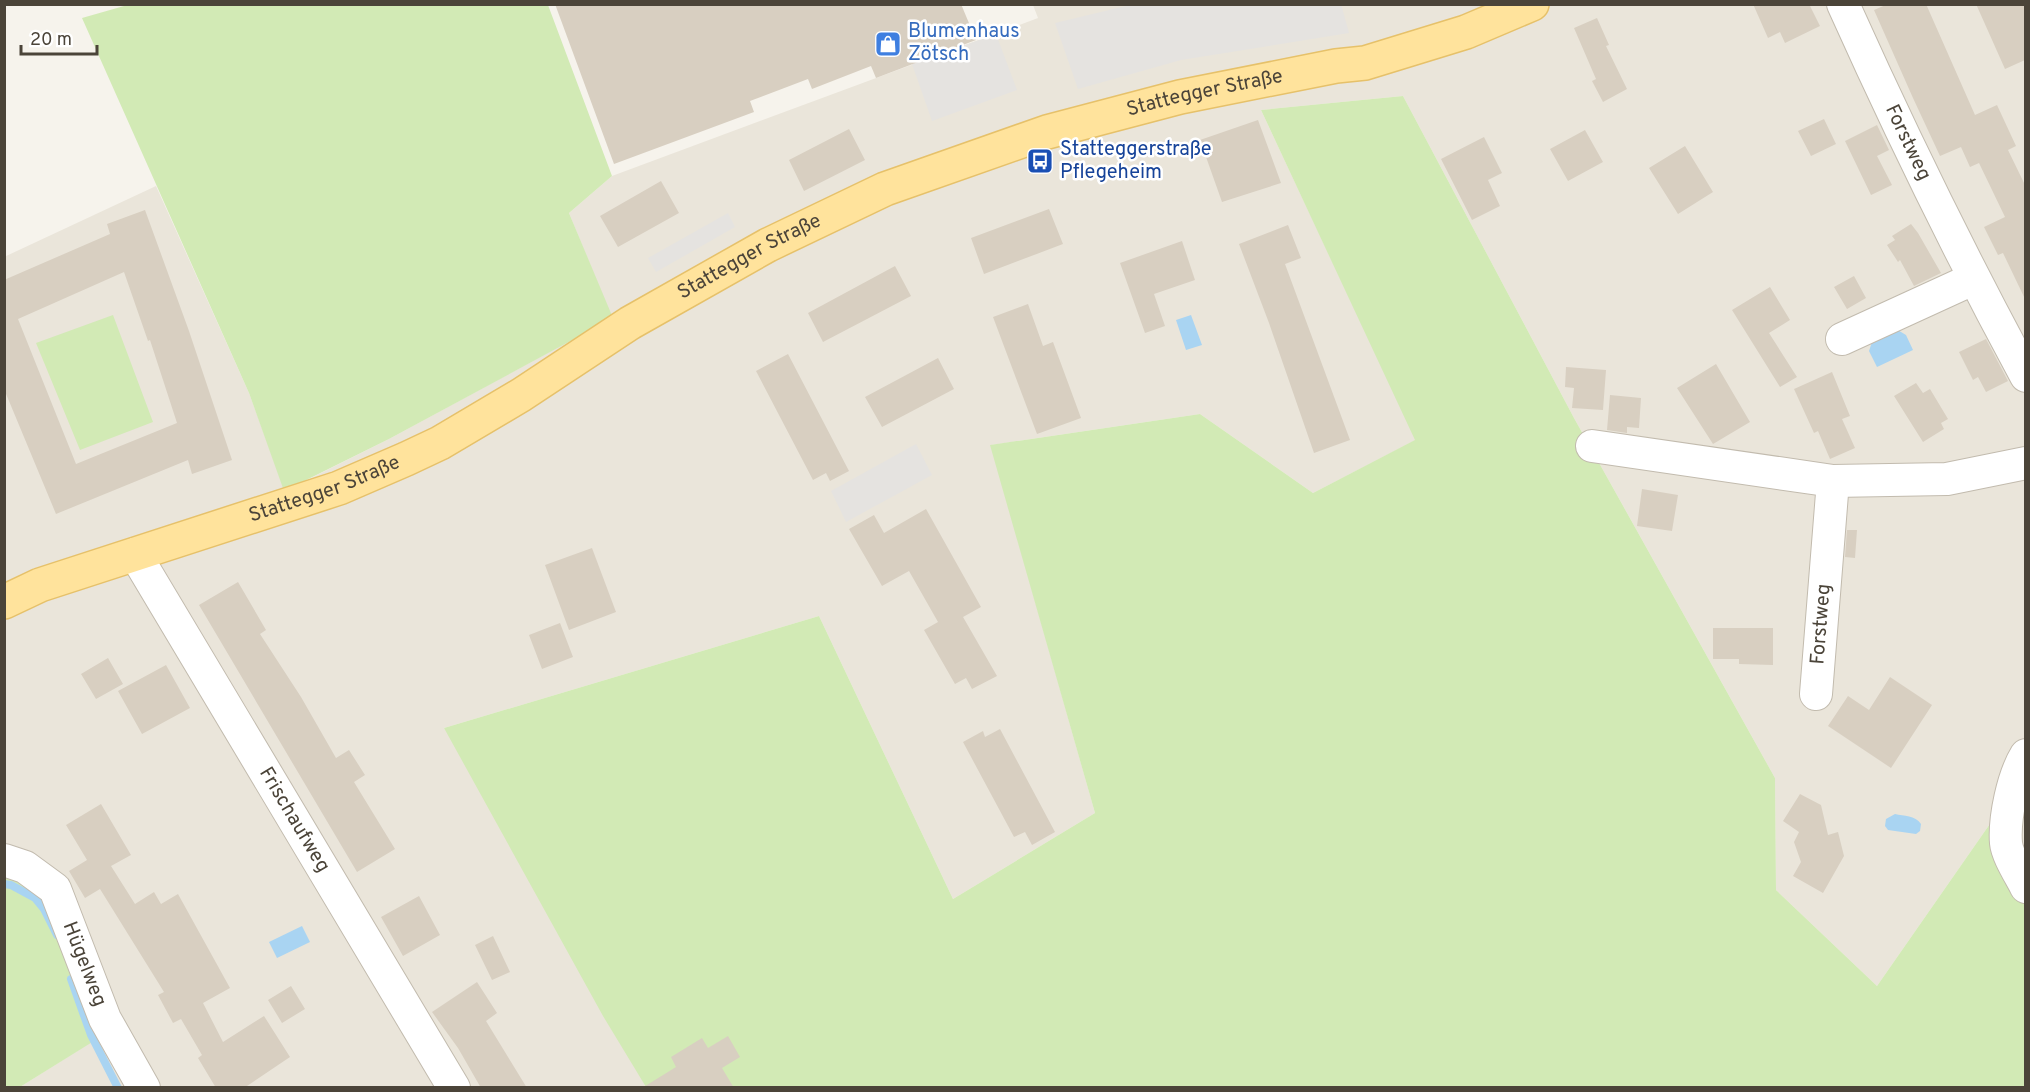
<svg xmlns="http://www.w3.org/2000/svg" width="2030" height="1092" font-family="Overpass,sans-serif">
  <rect width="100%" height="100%" fill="#f6f3ec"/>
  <path fill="#eae5da" d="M 1033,5 L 2025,5 L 2025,885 L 2001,808 L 1877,986 L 1776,890 L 1775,778 L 1574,418 L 1403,96 L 1261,110 L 1416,440 L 1313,493 L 1200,414 L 991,445 L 1095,813 L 953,899 L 819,616 L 444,728 L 779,1087 L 20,1087 L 101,1036 L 5,874 L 4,257 L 156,186 L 249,393 L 285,491 L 389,439 L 612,318 L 569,213 L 612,176 L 1038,18 Z"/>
  <path fill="#d2eab5" d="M 131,4 L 548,5 L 612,176 L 569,213 L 613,318 L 389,439 L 284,491 L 249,393 L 82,18 Z
    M 1403,96 L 1574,418 L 1775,778 L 1776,890 L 1877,986 L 2001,808 L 2025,885 L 2025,1087 L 646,1087 L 603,1016 L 444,728 L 819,616 L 953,899 L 1095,813 L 990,445 L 1200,414 L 1313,493 L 1415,440 L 1261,110 Z
    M 113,315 L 153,422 L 80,450 L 36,343 Z
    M 4,874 L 58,907 L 102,1036 L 20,1087 L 5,1087 Z"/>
  <path fill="#e5e3e0" d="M 1341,4 L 1349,33 L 1181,60 L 1078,89 L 1055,23 L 1130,5 Z
    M 996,34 L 1017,90 L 932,121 L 912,64 Z
    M 728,213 L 735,227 L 656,272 L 648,258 Z
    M 916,444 L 932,475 L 846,522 L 831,491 Z"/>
  <path fill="#a9d4f2" d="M 1191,315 L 1202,345 L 1186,350 L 1176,320 Z
    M 1896,329 L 1906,335 L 1913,350 L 1877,367 L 1869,351 L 1873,339 Z
    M 1895,814 C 1904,816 1915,815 1921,824 L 1920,831 L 1916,834 L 1888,830 L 1885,826 L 1886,819 Z
    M 302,926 L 310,942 L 277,958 L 269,942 Z"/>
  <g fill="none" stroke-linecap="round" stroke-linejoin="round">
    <path stroke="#a9d4f2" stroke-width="8" d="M 4,884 L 11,885 L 35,898 L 44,909 L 57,935
      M 71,979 L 91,1035 L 118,1088"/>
  </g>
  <path fill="#d8cfc1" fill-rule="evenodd" d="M 555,4 L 961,4 L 976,40 L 876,78 L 871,66 L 812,89 L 808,79 L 750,101 L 754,112 L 614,164 Z
    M 1753,4 L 1809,4 L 1820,26 L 1785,43 L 1780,32 L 1768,38 Z
    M 1888,4 L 1926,4 L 1975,115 L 1997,105 L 2016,146 L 2008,150 L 2025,185 L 2025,299 L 2003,253 L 1998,255 L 1984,227 L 2005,217 L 1979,163 L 1970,167 L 1961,147 L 1940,156 L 1913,98 L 1874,10 Z
    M 1976,4 L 2025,4 L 2025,60 L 2005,69 Z
    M 1597,18 L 1609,45 L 1606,46 L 1627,89 L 1603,102 L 1592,81 L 1596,79 L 1574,28 Z
    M 1824,119 L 1836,144 L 1811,156 L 1798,131 Z
    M 1258,120 L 1281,183 L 1222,202 L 1200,140 Z
    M 1877,125 L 1889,150 L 1877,156 L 1892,185 L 1871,195 L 1845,141 Z
    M 849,129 L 865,160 L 804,191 L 789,160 Z
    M 1585,130 L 1603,162 L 1568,181 L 1550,149 Z
    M 1484,137 L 1502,173 L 1488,180 L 1500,206 L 1472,220 L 1441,159 Z
    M 1685,146 L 1713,192 L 1678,214 L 1649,168 Z
    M 661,181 L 679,213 L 618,247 L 600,216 Z
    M 1049,209 L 1063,244 L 984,274 L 971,238 Z
    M 145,210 L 189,331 L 232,460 L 192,474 L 188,460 L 56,514 L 4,389 L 4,280 L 110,234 L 107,224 ZM 124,272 L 148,341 L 150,340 L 177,423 L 76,464 L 18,319 Z
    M 1911,224 L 1918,233 L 1941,273 L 1914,286 L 1900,260 L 1898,262 L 1887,245 L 1895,240 L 1892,236 Z
    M 1288,225 L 1301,258 L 1285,264 L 1350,440 L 1314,453 L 1269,323 L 1239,244 Z
    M 1182,241 L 1195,280 L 1154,294 L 1165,326 L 1145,333 L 1120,263 Z
    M 895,266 L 911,296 L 823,342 L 808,313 Z
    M 1854,276 L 1866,298 L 1847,309 L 1834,287 Z
    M 1770,287 L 1790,320 L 1769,333 L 1797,377 L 1780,387 L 1732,310 Z
    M 1028,304 L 1043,346 L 1053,342 L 1081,418 L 1037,434 L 993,317 Z
    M 1986,339 L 2008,381 L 1986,392 L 1978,377 L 1973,380 L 1959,352 Z
    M 788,354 L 849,471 L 830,481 L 826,473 L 813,480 L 756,371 Z
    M 938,358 L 954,389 L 882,427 L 865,397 Z
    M 1716,364 L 1750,422 L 1713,444 L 1677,388 Z
    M 1566,367 L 1606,370 L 1603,410 L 1572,408 L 1574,388 L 1565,387 Z
    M 1832,372 L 1850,416 L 1842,419 L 1855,448 L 1830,459 L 1818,431 L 1814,433 L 1794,389 Z
    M 1916,383 L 1923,393 L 1930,389 L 1948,419 L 1941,423 L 1944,429 L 1923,442 L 1894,396 Z
    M 1610,395 L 1641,398 L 1639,428 L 1627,427 L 1627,433 L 1607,430 Z
    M 1642,489 L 1678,495 L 1672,531 L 1637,526 Z
    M 926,509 L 981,607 L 963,617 L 997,676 L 972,689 L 966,678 L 955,684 L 924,630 L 938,622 L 909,571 L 882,586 L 849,529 L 874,515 L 884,533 Z
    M 1847,530 L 1857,530 L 1855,558 L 1845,557 Z
    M 592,548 L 616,612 L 569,630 L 545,565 Z
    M 238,582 L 266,630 L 260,634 L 301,697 L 336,758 L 349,750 L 365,775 L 354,782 L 395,849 L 357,872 L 199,605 Z
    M 560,623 L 573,657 L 542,669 L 529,635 Z
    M 1713,628 L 1773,628 L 1773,665 L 1739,664 L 1739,659 L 1713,659 Z
    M 108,658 L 123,684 L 96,699 L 81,674 Z
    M 166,665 L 190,708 L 142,734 L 118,691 Z
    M 1890,677 L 1932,705 L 1891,768 L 1828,726 L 1848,696 L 1869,710 Z
    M 1000,729 L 1055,832 L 1032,845 L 1025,832 L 1014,837 L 963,742 L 983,731 L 985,737 Z
    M 1800,794 L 1821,805 L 1828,835 L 1838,832 L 1844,856 L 1823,893 L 1793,876 L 1801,862 L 1794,842 L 1799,832 L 1783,821 Z
    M 101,804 L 131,855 L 111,866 L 135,904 L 154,892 L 161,904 L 178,894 L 230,988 L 203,1003 L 223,1042 L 264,1016 L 290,1057 L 244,1088 L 216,1088 L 198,1058 L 202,1055 L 181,1019 L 173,1023 L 158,995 L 164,992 L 100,889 L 85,898 L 69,871 L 87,860 L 66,825 Z
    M 419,896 L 440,935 L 403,956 L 381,917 Z
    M 493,936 L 510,972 L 492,980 L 475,945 Z
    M 477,982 L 497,1013 L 486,1021 L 527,1088 L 481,1088 L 458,1048 L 432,1012 Z
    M 291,986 L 305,1009 L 282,1023 L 268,1000 Z
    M 728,1036 L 740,1057 L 722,1068 L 734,1088 L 642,1088 L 676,1067 L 671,1057 L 702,1038 L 708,1048 Z"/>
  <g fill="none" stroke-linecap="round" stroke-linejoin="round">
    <defs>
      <g id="minor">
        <path id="s1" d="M 1843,4 C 1900,131 1960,254 2026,376"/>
        <path d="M 1842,339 L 1973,279"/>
        <path d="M 1592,446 L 1833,481"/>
        <path id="s2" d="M 135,554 L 454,1088"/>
        <path id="s3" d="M 1816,694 L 1833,481 L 1947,479 L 2026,463"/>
        <path d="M 2026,755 C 2013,776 2004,818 2006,843 C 2007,855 2020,875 2026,887"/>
        <path id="s4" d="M 4,860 L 25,867 L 55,889 L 105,1019 L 144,1088"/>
      </g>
      <g id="major">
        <path id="s5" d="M 4,602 L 40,585 L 339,488 L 406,459 L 440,443 L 521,395 L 630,323 L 768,245 L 885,189 L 1047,132 L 1180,97 L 1336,66 L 1365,63 L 1466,32 L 1532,4"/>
      </g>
    </defs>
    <use href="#minor" stroke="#c2bbae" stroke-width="34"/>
    <use href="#major" stroke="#e6c16a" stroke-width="36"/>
    <use href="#minor" stroke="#fff" stroke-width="32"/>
    <use href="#major" stroke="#ffe39c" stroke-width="33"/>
  </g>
  <defs>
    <symbol id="shop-square" viewBox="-11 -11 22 22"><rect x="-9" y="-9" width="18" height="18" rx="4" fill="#3f7fe0" stroke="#fff"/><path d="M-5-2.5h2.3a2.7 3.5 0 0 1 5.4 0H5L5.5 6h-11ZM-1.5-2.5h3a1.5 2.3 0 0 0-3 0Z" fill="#fff"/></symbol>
    <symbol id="bus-square" viewBox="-11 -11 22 22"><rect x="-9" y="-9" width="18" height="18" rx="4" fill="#1a4fb4" stroke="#fff"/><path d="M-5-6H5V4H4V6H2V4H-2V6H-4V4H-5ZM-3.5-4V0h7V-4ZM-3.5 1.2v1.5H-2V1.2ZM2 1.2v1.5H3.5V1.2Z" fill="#fff"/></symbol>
  </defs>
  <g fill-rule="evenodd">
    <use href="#shop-square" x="873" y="29" width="30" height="30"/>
    <use href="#bus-square" x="1025" y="146" width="30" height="30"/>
  </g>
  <g text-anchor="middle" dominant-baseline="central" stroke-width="5" stroke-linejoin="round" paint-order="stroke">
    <g font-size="20" fill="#366cbe" stroke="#fff" text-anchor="start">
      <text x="908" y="32">Blumenhaus<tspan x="908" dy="23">Zötsch</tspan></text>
    </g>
    <g font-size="20" fill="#4b4439" stroke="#fff">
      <text stroke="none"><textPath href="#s5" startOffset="1312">Stattegger Straße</textPath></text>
      <text stroke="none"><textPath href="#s1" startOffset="153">Forstweg</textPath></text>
      <text stroke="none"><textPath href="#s5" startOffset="826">Stattegger Straße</textPath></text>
      <text stroke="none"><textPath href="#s5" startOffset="340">Stattegger Straße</textPath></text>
      <text stroke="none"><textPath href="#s3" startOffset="70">Forstweg</textPath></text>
      <text stroke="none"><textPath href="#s2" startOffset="310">Frischaufweg</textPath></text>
      <text stroke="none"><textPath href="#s4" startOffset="140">Hügelweg</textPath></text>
    </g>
    <g font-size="20" fill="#164399" stroke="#fff" text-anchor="start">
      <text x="1060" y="150">Statteggerstraße<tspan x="1060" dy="23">Pflegeheim</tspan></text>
    </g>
  </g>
  <rect width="2030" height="1092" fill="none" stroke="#4b4439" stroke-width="12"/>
  <path d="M21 45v9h76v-9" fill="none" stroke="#4b4439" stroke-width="3"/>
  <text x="30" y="45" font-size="18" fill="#4b4439" stroke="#ffffff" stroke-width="4.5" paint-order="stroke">20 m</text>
</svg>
